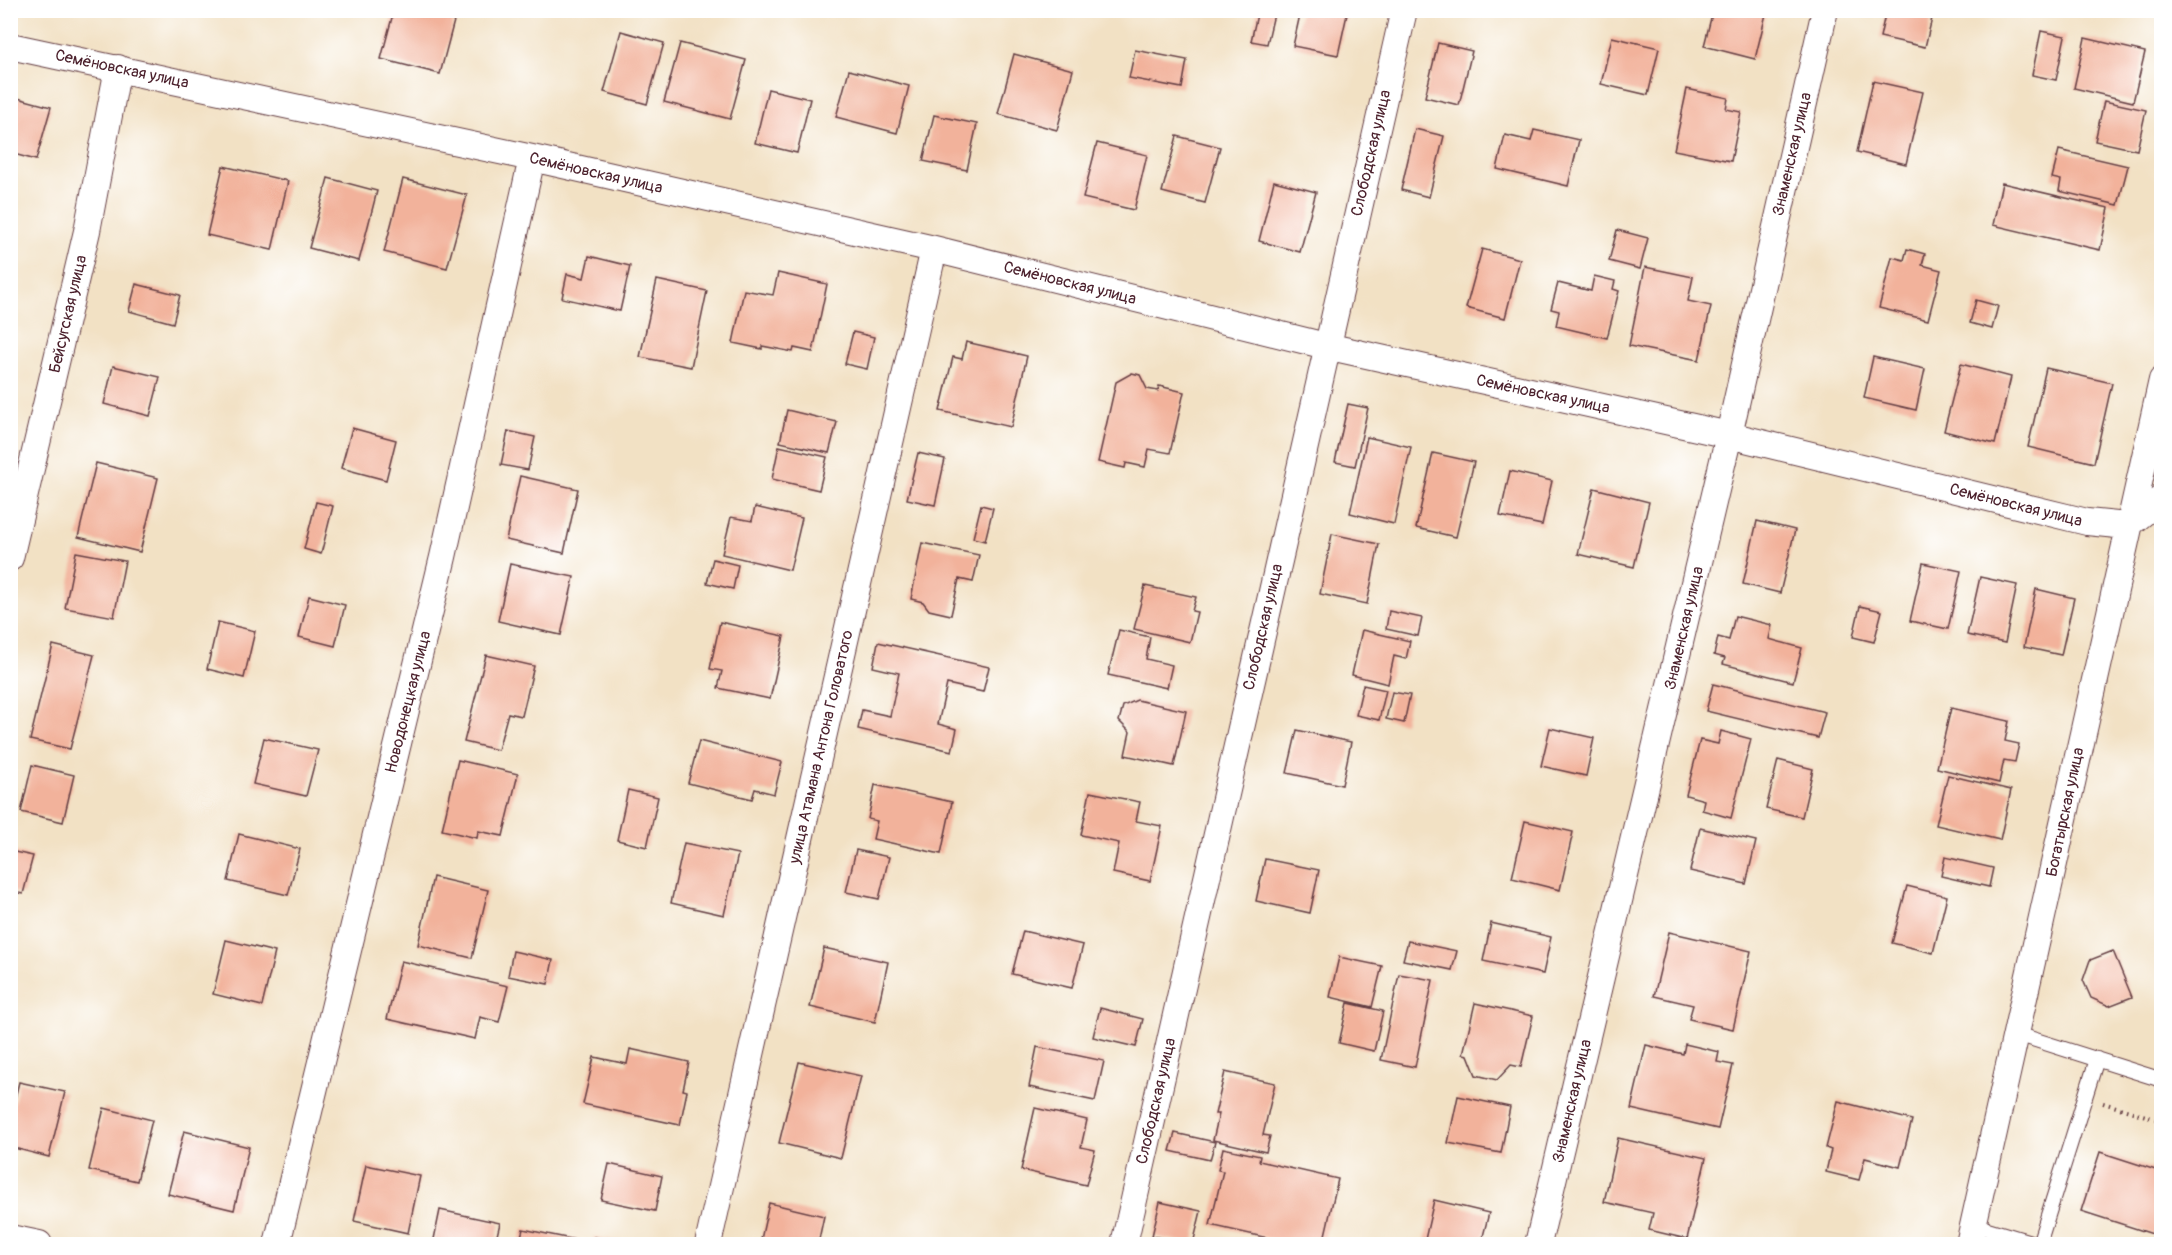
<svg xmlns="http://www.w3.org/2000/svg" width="2172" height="1255" font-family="Pangolin,sans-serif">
  <rect width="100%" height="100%" fill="#fff"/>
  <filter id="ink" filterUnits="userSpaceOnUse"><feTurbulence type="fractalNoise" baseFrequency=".0167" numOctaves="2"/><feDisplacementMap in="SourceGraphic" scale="12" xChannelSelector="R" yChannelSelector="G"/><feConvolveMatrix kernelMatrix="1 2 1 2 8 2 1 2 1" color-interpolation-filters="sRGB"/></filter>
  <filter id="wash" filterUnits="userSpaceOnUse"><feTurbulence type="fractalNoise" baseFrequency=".008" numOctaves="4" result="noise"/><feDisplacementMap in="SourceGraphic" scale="24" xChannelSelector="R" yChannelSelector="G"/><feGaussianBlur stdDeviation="1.35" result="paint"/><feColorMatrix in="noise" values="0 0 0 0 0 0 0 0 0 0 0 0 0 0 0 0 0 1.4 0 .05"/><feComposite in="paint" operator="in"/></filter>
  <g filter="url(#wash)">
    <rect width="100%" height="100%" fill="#f2e1c4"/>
    <g id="blocks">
      <path fill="#f2b29b" d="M 394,10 L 416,10 L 454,21 L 440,74 L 381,59 Z
        M 1258,10 L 1275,10 L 1267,44 L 1251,41 Z
        M 1301,10 L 1348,10 L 1338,55 L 1293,46 Z
        M 1713,10 L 1767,10 L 1755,59 L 1704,46 Z
        M 1886,10 L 1934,10 L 1925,47 L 1880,37 Z
        M 621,31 L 664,43 L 647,104 L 604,92 Z
        M 2041,31 L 2065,36 L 2056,80 L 2032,75 Z
        M 1612,37 L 1659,48 L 1648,95 L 1601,84 Z
        M 2085,38 L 2145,52 L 2133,102 L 2074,88 Z
        M 680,43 L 746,60 L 730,119 L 664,102 Z
        M 1438,43 L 1472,51 L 1459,105 L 1425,97 Z
        M 1135,50 L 1187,60 L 1182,88 L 1129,78 Z
        M 1014,54 L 1073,70 L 1057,130 L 998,114 Z
        M 849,70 L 909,86 L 897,133 L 836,117 Z
        M 1873,81 L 1923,92 L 1906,164 L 1857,152 Z
        M 768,89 L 810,99 L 797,153 L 755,143 Z
        M 1687,89 L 1728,98 L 1726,109 L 1741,112 L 1731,161 L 1674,150 Z
        M 14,97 L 51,107 L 36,160 L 10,153 L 10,108 Z
        M 2104,101 L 2146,110 L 2137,150 L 2095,141 Z
        M 934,115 L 977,124 L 967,170 L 923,161 Z
        M 1415,129 L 1444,136 L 1429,197 L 1401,190 Z
        M 1534,130 L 1579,140 L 1568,186 L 1497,169 L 1505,135 L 1531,141 Z
        M 1177,136 L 1220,147 L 1205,203 L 1162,192 Z
        M 1097,143 L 1147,155 L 1134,210 L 1083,198 Z
        M 2059,150 L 2128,166 L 2118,205 L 2059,191 L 2061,180 L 2052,178 Z
        M 223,166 L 288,181 L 272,250 L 207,235 Z
        M 328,178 L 377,191 L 359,261 L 309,248 Z
        M 403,179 L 467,195 L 447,268 L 384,252 Z
        M 1274,181 L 1316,192 L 1300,252 L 1259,241 Z
        M 2002,183 L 2109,208 L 2100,250 L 1993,225 Z
        M 1617,230 L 1648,238 L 1640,269 L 1609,261 Z
        M 1482,249 L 1520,259 L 1505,318 L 1466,308 Z
        M 1907,249 L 1925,254 L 1922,265 L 1941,270 L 1928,320 L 1879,308 L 1892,257 L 1904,260 Z
        M 589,256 L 630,266 L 620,311 L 562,298 L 567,274 L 584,278 Z
        M 1645,267 L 1693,277 L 1688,301 L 1711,306 L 1699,360 L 1629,346 Z
        M 778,273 L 827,284 L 813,352 L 794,348 L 793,352 L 762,346 L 762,349 L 733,343 L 744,290 L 773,295 Z
        M 1594,276 L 1615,281 L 1613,289 L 1619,291 L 1607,338 L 1556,326 L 1559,311 L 1551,309 L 1558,283 L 1591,291 Z
        M 657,280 L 707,291 L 691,367 L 640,357 Z
        M 136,284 L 180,295 L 173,323 L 129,311 Z
        M 1976,300 L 1998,306 L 1992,329 L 1970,323 Z
        M 853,332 L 874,337 L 867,369 L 845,364 Z
        M 966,342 L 1027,356 L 1011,427 L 940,411 L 953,357 L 962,359 Z
        M 1873,357 L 1925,369 L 1916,410 L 1864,398 Z
        M 1961,364 L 2011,377 L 1995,444 L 1944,431 Z
        M 113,366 L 160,377 L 150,416 L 104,404 Z
        M 2046,368 L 2112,383 L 2094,463 L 2028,447 Z
        M 1132,373 L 1140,375 L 1147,389 L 1158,391 L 1159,386 L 1184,392 L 1170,453 L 1149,449 L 1145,467 L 1126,463 L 1125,468 L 1098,462 L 1116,382 Z
        M 1348,404 L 1368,408 L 1355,466 L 1335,462 Z
        M 787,410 L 837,422 L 829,453 L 780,442 Z
        M 352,428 L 396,440 L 386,480 L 341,468 Z
        M 508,431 L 535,437 L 528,470 L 501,465 Z
        M 1367,437 L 1411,447 L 1394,524 L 1350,513 Z
        M 779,446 L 827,457 L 819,490 L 772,479 Z
        M 918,453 L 945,459 L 935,505 L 907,499 Z
        M 1433,453 L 1474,462 L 1456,537 L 1416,528 Z
        M 96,463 L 158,478 L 140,552 L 78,537 Z
        M 1510,471 L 1552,481 L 1542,525 L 1500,516 Z
        M 520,476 L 578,489 L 564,553 L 506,540 Z
        M 1594,488 L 1649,502 L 1634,567 L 1578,554 Z
        M 316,502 L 333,506 L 321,554 L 304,549 Z
        M 981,505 L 993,508 L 985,541 L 973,538 Z
        M 755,507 L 802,518 L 790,570 L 722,554 L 731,517 L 752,521 Z
        M 1757,521 L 1795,530 L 1780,593 L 1743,584 Z
        M 1332,534 L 1379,544 L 1367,604 L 1320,594 Z
        M 922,543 L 979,555 L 973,582 L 959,579 L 951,615 L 929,610 L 923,602 L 911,599 Z
        M 76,552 L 125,561 L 114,617 L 65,608 Z
        M 713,559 L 738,565 L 733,589 L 707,583 Z
        M 1923,563 L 1961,571 L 1948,629 L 1910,621 Z
        M 510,564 L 574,577 L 561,635 L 498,621 Z
        M 1980,577 L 2017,585 L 2005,643 L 1967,635 Z
        M 1145,586 L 1196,597 L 1192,611 L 1197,612 L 1190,642 L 1134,629 Z
        M 2036,589 L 2074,598 L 2061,655 L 2024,647 Z
        M 309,596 L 345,605 L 335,646 L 299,637 Z
        M 1860,606 L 1882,611 L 1874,642 L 1853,637 Z
        M 1389,611 L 1422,618 L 1418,636 L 1386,629 Z
        M 1735,616 L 1772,625 L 1769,639 L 1802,648 L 1793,682 L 1723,664 L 1725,658 L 1714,655 L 1718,637 L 1729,640 Z
        M 218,622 L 255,631 L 244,678 L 207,669 Z
        M 720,622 L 784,636 L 770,699 L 718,688 L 722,671 L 710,669 Z
        M 1119,630 L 1150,637 L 1146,659 L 1172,665 L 1167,688 L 1108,675 Z
        M 1362,630 L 1410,641 L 1406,659 L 1394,656 L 1388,684 L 1352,675 Z
        M 878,642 L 989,667 L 983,692 L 947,684 L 938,724 L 957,729 L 952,751 L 858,729 L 862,710 L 890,716 L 899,673 L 873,667 Z
        M 53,645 L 94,655 L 70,749 L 30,740 Z
        M 486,655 L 534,666 L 522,716 L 508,713 L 498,750 L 464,742 Z
        M 1713,684 L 1825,712 L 1818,738 L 1706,711 Z
        M 1363,685 L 1386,690 L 1379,720 L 1356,715 Z
        M 1392,692 L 1410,695 L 1404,723 L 1386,719 Z
        M 1137,700 L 1186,711 L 1174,766 L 1125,755 L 1130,732 L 1119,721 L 1123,706 Z
        M 1951,708 L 2009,721 L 2005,741 L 2019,744 L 2015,762 L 2004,760 L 1999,783 L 1937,768 Z
        M 1550,728 L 1594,738 L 1586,776 L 1541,766 Z
        M 1297,730 L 1351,742 L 1342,785 L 1287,773 Z
        M 1721,731 L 1751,739 L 1731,818 L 1702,810 L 1704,800 L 1686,795 L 1700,740 L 1718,744 Z
        M 264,738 L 318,750 L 306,796 L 253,784 Z
        M 699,741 L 782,762 L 774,794 L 755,789 L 752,799 L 688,783 Z
        M 458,760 L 518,774 L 503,836 L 478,831 L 477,838 L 442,830 Z
        M 1778,760 L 1813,769 L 1802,817 L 1766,809 Z
        M 32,765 L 74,775 L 63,822 L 21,812 Z
        M 1948,775 L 2011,790 L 2000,840 L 1936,825 Z
        M 875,785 L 952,802 L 941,854 L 873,839 L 877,821 L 868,819 Z
        M 628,790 L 658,797 L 647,847 L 617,840 Z
        M 1090,792 L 1140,802 L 1136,821 L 1162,826 L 1150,881 L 1113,873 L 1119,843 L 1081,835 Z
        M 1525,821 L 1573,832 L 1560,890 L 1512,878 Z
        M 1700,828 L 1756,841 L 1746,884 L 1690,871 Z
        M 239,834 L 300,849 L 288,895 L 228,881 Z
        M 684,843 L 738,854 L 724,915 L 671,903 Z
        M 856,850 L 889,857 L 879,899 L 846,892 Z
        M 10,851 L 33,856 L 23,894 L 10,891 Z
        M 1945,857 L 1993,868 L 1989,887 L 1941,876 Z
        M 1265,859 L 1319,870 L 1310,913 L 1256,901 Z
        M 433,877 L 488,890 L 472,958 L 418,945 Z
        M 1907,886 L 1947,896 L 1933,953 L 1892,943 Z
        M 1491,923 L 1551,937 L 1543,974 L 1483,961 Z
        M 1023,931 L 1083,945 L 1072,988 L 1012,974 Z
        M 1669,932 L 1751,951 L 1733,1029 L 1689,1019 L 1693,1005 L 1654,996 Z
        M 226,940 L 275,952 L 262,1006 L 213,994 Z
        M 1408,941 L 1457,951 L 1452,970 L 1403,960 Z
        M 824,948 L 888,962 L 875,1022 L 810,1007 Z
        M 513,951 L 553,960 L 548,984 L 508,976 Z
        M 2113,951 L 2132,997 L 2109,1006 L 2091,998 L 2083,980 L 2090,960 Z
        M 1339,957 L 1382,966 L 1372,1007 L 1330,997 Z
        M 401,961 L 508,986 L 499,1022 L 480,1017 L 475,1039 L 387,1019 Z
        M 1399,974 L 1433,980 L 1415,1067 L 1381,1060 Z
        M 1348,1003 L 1383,1011 L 1374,1051 L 1339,1043 Z
        M 1475,1003 L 1533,1016 L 1521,1067 L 1511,1065 L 1497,1080 L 1476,1075 L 1468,1055 L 1463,1054 Z
        M 1100,1008 L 1143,1019 L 1136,1047 L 1093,1037 Z
        M 1685,1044 L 1719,1052 L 1717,1062 L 1733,1065 L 1718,1129 L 1631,1109 L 1646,1045 L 1683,1054 Z
        M 1037,1047 L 1104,1061 L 1095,1101 L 1029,1087 Z
        M 630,1049 L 689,1062 L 683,1090 L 687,1091 L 680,1125 L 583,1104 L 594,1057 L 627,1064 Z
        M 799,1062 L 861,1076 L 841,1158 L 779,1143 Z
        M 1225,1072 L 1275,1083 L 1263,1135 L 1270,1136 L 1266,1152 L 1213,1140 L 1219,1114 L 1215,1114 Z
        M 19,1082 L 65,1092 L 49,1157 L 10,1147 L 10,1118 Z
        M 1458,1096 L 1510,1107 L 1501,1153 L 1448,1143 Z
        M 1838,1101 L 1912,1120 L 1900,1167 L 1865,1158 L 1859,1180 L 1826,1172 L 1831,1150 L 1826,1148 Z
        M 104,1108 L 152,1120 L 137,1181 L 89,1170 Z
        M 1035,1108 L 1087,1120 L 1081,1147 L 1095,1150 L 1086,1185 L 1021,1170 Z
        M 184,1131 L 249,1147 L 234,1210 L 168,1194 Z
        M 1175,1133 L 1215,1142 L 1210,1160 L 1170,1151 Z
        M 1618,1138 L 1706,1158 L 1687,1239 L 1649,1230 L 1653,1213 L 1604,1202 Z
        M 1223,1148 L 1260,1156 L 1259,1161 L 1338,1179 L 1323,1244 L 1295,1244 L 1210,1225 L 1223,1171 L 1218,1170 Z
        M 2100,1152 L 2162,1172 L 2162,1237 L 2081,1211 Z
        M 609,1164 L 662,1176 L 655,1211 L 601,1200 Z
        M 366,1165 L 420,1176 L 408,1233 L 354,1221 Z
        M 1434,1200 L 1489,1213 L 1481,1244 L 1424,1244 Z
        M 1160,1202 L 1201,1211 L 1193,1244 L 1152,1236 Z
        M 769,1203 L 824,1216 L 818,1244 L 760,1244 Z
        M 440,1210 L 500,1223 L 495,1244 L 433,1244 Z
        M 523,1229 L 581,1241 L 580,1244 L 519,1244 Z
        M 594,1237 L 627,1243 L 627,1244 L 592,1244 Z"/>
    </g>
  </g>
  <g filter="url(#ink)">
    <use href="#blocks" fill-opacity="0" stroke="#633c42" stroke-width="1.5"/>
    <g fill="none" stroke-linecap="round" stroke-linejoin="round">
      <defs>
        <path id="lane" d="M 2017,1034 L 2162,1080
          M 1974,1225 L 2037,1244
          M 2039,1244 L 2097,1059"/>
        <path id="street" d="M 10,46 L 532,158 L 934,249 L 1326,346 L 1729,435 L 2087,522 L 2127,526
          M 2127,526 L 2162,498
          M 10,558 L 87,231 L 118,68
          M 10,1238 L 39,1244
          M 277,1244 L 443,557 L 532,158
          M 708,1244 L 934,249
          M 1124,1244 L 1404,10
          M 1538,1244 L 1729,435 L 1825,10
          M 1969,1244 L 2162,380"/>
      </defs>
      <use href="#lane" stroke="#633c42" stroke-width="16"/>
      <use href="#street" stroke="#633c42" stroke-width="28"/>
      <path stroke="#633c42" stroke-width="4" stroke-dasharray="1.5 4.5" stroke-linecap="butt" d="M 2103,1103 L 2162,1121"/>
      <use href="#lane" stroke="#fff" stroke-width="14"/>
      <use href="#street" stroke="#fff" stroke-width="26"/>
    </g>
  </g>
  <g text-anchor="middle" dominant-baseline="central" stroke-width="4.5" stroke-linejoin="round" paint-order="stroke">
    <g font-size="16" fill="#4a1f2b" stroke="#fff">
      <text transform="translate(122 69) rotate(12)">Семёновская улица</text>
      <text transform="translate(1371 153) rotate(-77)">Слободская улица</text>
      <text transform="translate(1792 154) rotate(-77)">Знаменская улица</text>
      <text transform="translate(596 173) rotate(13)">Семёновская улица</text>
      <text transform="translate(1070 283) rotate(14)">Семёновская улица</text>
      <text transform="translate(68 314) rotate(-77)">Бейсугская улица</text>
      <text transform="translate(1543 394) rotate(12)">Семёновская улица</text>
      <text transform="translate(2016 505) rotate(14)">Семёновская улица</text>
      <text transform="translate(1263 627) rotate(-77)">Слободская улица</text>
      <text transform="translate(1684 628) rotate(-77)">Знаменская улица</text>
      <text transform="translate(408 702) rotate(-76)">Новодонецкая улица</text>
      <text transform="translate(821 747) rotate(-77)">улица Атамана Антона Головатого</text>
      <text transform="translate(2065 812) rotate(-78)">Богатырская улица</text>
      <text transform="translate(1156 1101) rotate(-77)">Слободская улица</text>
      <text transform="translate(1572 1101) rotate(-77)">Знаменская улица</text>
    </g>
  </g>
  <rect width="2172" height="1255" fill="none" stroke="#fff" stroke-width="36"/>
</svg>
